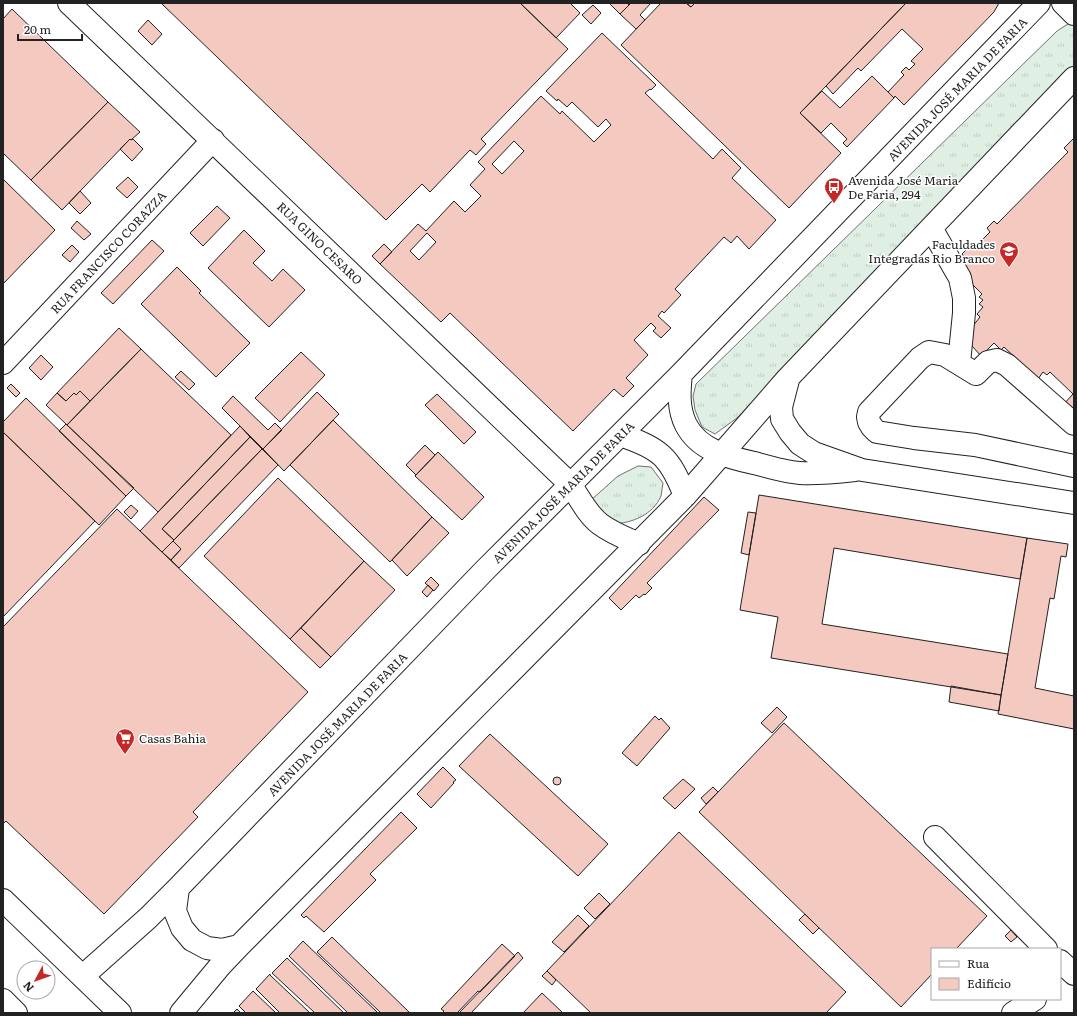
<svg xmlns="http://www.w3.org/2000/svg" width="1077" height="1016" font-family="Literata,serif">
  <defs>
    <pattern id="grass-tufts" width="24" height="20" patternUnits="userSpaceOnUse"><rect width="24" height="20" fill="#e0efe3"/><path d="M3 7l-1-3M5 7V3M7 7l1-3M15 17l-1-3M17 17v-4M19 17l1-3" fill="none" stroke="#c0cdc2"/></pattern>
  </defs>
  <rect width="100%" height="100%" fill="#fff"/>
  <path fill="url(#grass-tufts)" stroke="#6f6f6f" d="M 1071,22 L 1074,23 L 1074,68 L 737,418 L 715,434 L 702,427 L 695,410 L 693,396 L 696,384 L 1057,31 Z
    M 638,466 L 651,467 L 663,483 C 662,487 662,492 661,496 C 653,515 632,523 613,524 L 590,501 L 618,476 Z"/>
  <path fill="#f3c9c0" stroke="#222" fill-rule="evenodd" d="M 161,3 L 520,3 L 568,49 L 481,139 L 486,144 L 476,155 L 470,150 L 430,192 L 422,184 L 386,220 Z
    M 520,3 L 570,3 L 580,13 L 556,38 Z
    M 611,3 L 627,3 L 629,5 L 620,14 L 610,4 Z
    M 631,3 L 651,3 L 640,15 L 645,20 L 636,29 L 620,14 Z
    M 661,3 L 686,3 L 691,7 L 695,3 L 906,3 L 800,113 L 841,153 L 789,208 L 621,45 Z
    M 686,3 L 695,3 L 691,7 Z
    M 906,3 L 999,3 L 994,12 L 904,105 L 895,96 L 894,98 L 888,92 L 904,75 L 901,72 L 906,67 L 909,70 L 915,64 L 911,61 L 923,49 L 902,29 L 861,71 L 858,68 L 833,94 L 826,86 Z
    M 593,5 L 601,13 L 591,24 L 582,15 Z
    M 12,9 L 108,102 L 31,180 L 3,153 L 3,19 Z
    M 148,20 L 162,34 L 152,45 L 138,31 Z
    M 602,33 L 656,85 L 651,90 L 650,89 L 645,93 L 713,159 L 722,149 L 741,168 L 732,178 L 776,220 L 749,249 L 737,236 L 731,243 L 724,237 L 675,289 L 681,295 L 664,313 L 662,311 L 658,316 L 671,328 L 661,338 L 653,331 L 656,328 L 651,323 L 634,340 L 648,355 L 626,378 L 634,386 L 623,397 L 614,389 L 573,431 L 450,313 L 441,322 L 380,264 L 418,224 L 426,231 L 454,201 L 465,212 L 481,196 L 470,185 L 485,169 L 478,162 L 541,96 L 560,114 L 562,111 L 594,142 L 611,125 L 606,119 L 598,127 L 572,102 L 567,107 L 558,99 L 557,101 L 546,91 ZM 514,141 L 524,151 L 502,174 L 492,164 ZM 427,233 L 436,242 L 419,260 L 410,251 Z
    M 872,76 L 894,98 L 847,147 L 843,143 L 847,139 L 831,123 L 821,133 L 800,113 L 822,91 L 840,108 Z
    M 108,102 L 140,132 L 131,140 L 130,139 L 62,210 L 31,180 Z
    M 1074,138 L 1074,415 L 1063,405 L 1073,394 L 1050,372 L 1047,375 L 1043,372 L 1038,379 L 1004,347 L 1001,350 L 994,343 L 981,356 L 964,337 L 980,317 L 977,314 L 983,307 L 979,304 L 983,300 L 979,297 L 982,294 L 962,274 L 962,268 L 965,265 L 962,261 L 965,258 L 962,254 L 969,247 L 972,250 L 990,232 L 987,228 L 994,221 L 997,224 L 1068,152 L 1064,148 Z
    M 130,139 L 131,140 L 133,139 L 143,149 L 132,161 L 120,149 Z
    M 128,177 L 138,187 L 127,198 L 116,188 Z
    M 3,179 L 55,230 L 3,284 Z
    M 80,191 L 91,203 L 80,214 L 69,203 Z
    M 217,206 L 230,218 L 203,246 L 190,233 Z
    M 77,221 L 91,234 L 84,240 L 71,228 Z
    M 244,230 L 265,251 L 253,263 L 272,281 L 283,269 L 305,290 L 269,327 L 208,268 Z
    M 152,240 L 164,251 L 113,304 L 101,293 Z
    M 384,244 L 392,252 L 380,264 L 372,256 Z
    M 72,245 L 79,252 L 70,262 L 62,255 Z
    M 177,267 L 201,291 L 199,293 L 250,343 L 216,377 L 141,304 Z
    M 119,328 L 141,349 L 90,401 L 80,391 L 76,395 L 74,393 L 66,401 L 57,393 Z
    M 141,349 L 231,435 L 158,512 L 67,425 Z
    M 301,352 L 325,375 L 280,422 L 255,398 Z
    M 41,355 L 53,367 L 41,380 L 29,368 Z
    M 181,371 L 195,384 L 189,390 L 175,377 Z
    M 11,384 L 20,393 L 16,397 L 7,388 Z
    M 80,391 L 90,401 L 67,425 L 46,405 L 57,393 L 66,401 L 74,393 L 76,395 Z
    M 317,392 L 339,414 L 284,471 L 263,449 Z
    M 437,394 L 476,432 L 464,444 L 425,405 Z
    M 233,396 L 268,430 L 275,423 L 282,430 L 263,449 L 222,408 Z
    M 26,398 L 126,496 L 99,525 L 3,432 L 3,422 Z
    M 333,420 L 432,517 L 390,562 L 290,465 Z
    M 66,424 L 134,488 L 126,496 L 59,431 Z
    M 240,426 L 250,437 L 162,529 L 174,540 L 162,552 L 140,531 Z
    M 3,432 L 95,521 L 3,617 Z
    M 250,437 L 262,449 L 174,540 L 162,529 Z
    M 425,445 L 435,455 L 416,475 L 406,465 Z
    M 262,449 L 278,465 L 179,568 L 171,560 L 181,549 L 173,541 Z
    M 438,452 L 484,497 L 462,520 L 415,476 Z
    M 278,478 L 364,561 L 290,639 L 204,556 Z
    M 759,495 L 1027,538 L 1020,579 L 834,548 L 822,624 L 1008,654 L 1001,695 L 771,658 L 778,617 L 740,610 Z
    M 704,497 L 719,510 L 647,583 L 652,588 L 645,595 L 644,594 L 639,598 L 636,595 L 621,610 L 609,598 Z
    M 131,505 L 138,511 L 131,519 L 124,512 Z
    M 117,509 L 308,692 L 193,812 L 198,817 L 104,914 L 6,821 L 3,824 L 3,627 Z
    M 748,512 L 756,513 L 749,555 L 741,553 Z
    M 432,517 L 449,533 L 407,576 L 392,560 Z
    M 1027,538 L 1068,544 L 1066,557 L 1061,556 L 1054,599 L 1050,598 L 1035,688 L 1074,696 L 1074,729 L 998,714 Z
    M 173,541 L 181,549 L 171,560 L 162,552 Z
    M 364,561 L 395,590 L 331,657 L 301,628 Z
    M 431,577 L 439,585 L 434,591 L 425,583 Z
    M 428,585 L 433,590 L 427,597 L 422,592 Z
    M 301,628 L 331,657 L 320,668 L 290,639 Z
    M 951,686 L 1001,695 L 999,711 L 949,702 Z
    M 777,707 L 787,717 L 772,733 L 761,723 Z
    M 655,716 L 659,720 L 661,718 L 670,728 L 637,766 L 622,753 Z
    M 784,723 L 987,916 L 956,949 L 932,949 L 932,974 L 901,1007 L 699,812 Z
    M 490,734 L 608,844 L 578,876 L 459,766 Z
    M 443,767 L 456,780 L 453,782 L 454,783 L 431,808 L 417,794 Z
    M553 781a4 4 0 1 1 8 0a4 4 0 1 1-8 0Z
    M 683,779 L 695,789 L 675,809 L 663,798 Z
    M 713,787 L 718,792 L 706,804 L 701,798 Z
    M 401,812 L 417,828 L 370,874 L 376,880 L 324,932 L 306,916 L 304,918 L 301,915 Z
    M 679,832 L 846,992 L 826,1013 L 591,1013 L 547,971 Z
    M 599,893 L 610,904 L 595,919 L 584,908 Z
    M 805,914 L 819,928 L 813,934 L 799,920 Z
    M 578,915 L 589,926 L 564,952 L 552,942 Z
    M 1011,930 L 1017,937 L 1011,942 L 1005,936 Z
    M 332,937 L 410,1013 L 381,1013 L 317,952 Z
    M 303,941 L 378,1013 L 348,1013 L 289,956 Z
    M 502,944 L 515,956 L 480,992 L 478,991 L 457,1013 L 442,1013 L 444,1011 L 441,1009 Z
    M 518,952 L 523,958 L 471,1013 L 459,1013 Z
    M 287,958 L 344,1013 L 315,1013 L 272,973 Z
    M 547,971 L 556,980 L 552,985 L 542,976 Z
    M 270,974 L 270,975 L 310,1013 L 280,1013 L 256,989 Z
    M 253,991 L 276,1013 L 246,1013 L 239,1006 Z
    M 542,993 L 563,1013 L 523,1013 Z
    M 237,1009 L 241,1013 L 233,1013 Z"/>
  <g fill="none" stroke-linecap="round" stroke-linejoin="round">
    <defs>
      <path id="minor" d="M 69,3 L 570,484 C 579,497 587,514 600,524 C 612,533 625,538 639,544
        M 1063,3 L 1074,14
        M 931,228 L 960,278 L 964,298 L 964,313 L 959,363
        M 3,363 L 213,140
        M 681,374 C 679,392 678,409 686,425 C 700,452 732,458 758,464 C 772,468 786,472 800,473 C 818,474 837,472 855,470
        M 788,380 L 781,407 L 782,419 L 790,432 L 800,444 L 814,453 L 862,470 L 1074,503
        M 1074,424 L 1007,365 L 997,360 L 988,362 L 976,374 L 945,355 L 929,352 L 920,358 L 869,412 L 868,417 L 869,422 L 872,427 L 877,432 L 914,438 L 975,445 L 1074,466
        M 620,435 C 660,448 670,457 685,496
        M 935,837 L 1046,949
        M 178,888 L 175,911 L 182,928 L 192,940 L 207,948 L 222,950 L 239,946
        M 1060,961 L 1074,974
        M 83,976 L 148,918 L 178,888 L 485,570 L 681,374 L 1039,3
        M 181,1013 L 220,966 L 239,946 L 685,496 L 788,378 L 1074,78
        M 1013,1013 L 1035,999"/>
      <path id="highway" d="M 3,900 L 120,1013
        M 3,1000 L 16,1013"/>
    </defs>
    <use href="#minor" stroke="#222" stroke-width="24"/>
    <use href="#highway" stroke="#222" stroke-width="24"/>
    <use href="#minor" stroke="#fff" stroke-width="22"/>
    <use href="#highway" stroke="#fff" stroke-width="22"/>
  </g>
  <defs>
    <symbol id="bus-pin" viewBox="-11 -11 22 30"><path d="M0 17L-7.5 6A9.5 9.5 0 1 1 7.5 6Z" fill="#c62828" stroke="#fff"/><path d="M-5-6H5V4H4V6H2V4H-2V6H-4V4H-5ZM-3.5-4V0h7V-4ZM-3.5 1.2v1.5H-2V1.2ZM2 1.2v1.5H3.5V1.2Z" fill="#fff"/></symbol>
    <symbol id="university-pin" viewBox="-11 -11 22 30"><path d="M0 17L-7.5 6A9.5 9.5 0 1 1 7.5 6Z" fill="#c62828" stroke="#fff"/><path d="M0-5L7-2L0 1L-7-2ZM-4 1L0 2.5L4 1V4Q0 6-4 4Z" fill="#fff"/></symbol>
    <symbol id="supermarket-pin" viewBox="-11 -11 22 30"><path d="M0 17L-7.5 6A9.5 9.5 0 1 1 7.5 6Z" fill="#c62828" stroke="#fff"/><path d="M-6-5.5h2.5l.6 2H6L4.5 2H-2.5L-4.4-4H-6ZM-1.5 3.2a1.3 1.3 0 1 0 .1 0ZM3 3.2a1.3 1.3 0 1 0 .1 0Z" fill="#fff"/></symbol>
  </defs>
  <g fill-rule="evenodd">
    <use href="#bus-pin" x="823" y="176" width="22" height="30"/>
    <use href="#university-pin" x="998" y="240" width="22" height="30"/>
    <use href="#supermarket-pin" x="114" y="727" width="22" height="30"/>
  </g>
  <g text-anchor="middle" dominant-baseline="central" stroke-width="3" stroke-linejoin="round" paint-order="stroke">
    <g font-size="12" fill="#222" stroke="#fff">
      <text transform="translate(957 89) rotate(-46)">AVENIDA JOSÉ MARIA DE FARIA</text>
      <text transform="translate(320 243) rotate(44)">RUA GINO CESARO</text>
      <text transform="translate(108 252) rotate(-47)">RUA FRANCISCO CORAZZA</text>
      <text transform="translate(563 492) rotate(-45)">AVENIDA JOSÉ MARIA DE FARIA</text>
      <text transform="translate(337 724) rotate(-46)">AVENIDA JOSÉ MARIA DE FARIA</text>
    </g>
    <g font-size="12" fill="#222" stroke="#fff" text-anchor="start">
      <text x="848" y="180">Avenida José Maria<tspan x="848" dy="14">De Faria, 294</tspan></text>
      <text x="995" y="244" text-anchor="end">Faculdades<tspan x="995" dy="14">Integradas Rio Branco</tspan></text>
      <text x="139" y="738">Casas Bahia</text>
    </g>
  </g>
  <rect width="1077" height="1016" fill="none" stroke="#222222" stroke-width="8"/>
  <rect x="931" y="948" width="130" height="52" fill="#ffffff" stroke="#a7a7a7"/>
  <rect x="939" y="961" width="20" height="6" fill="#ffffff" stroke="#a7a7a7"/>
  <text x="967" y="968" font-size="12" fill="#222222">Rua</text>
  <rect x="939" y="978" width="20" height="12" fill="#f3c9c0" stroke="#a7a7a7"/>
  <text x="967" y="988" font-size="12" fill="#222222">Edifício</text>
  <g transform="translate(36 980) rotate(229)"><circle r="19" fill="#ffffff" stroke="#a7a7a7"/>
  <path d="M0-3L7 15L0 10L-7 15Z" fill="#c62828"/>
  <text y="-6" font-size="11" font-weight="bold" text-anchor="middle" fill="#222222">N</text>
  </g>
  <path d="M18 34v6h64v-6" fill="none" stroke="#222222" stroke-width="2"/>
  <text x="24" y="34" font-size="12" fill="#222222" stroke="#ffffff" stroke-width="3" paint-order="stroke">20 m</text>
</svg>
